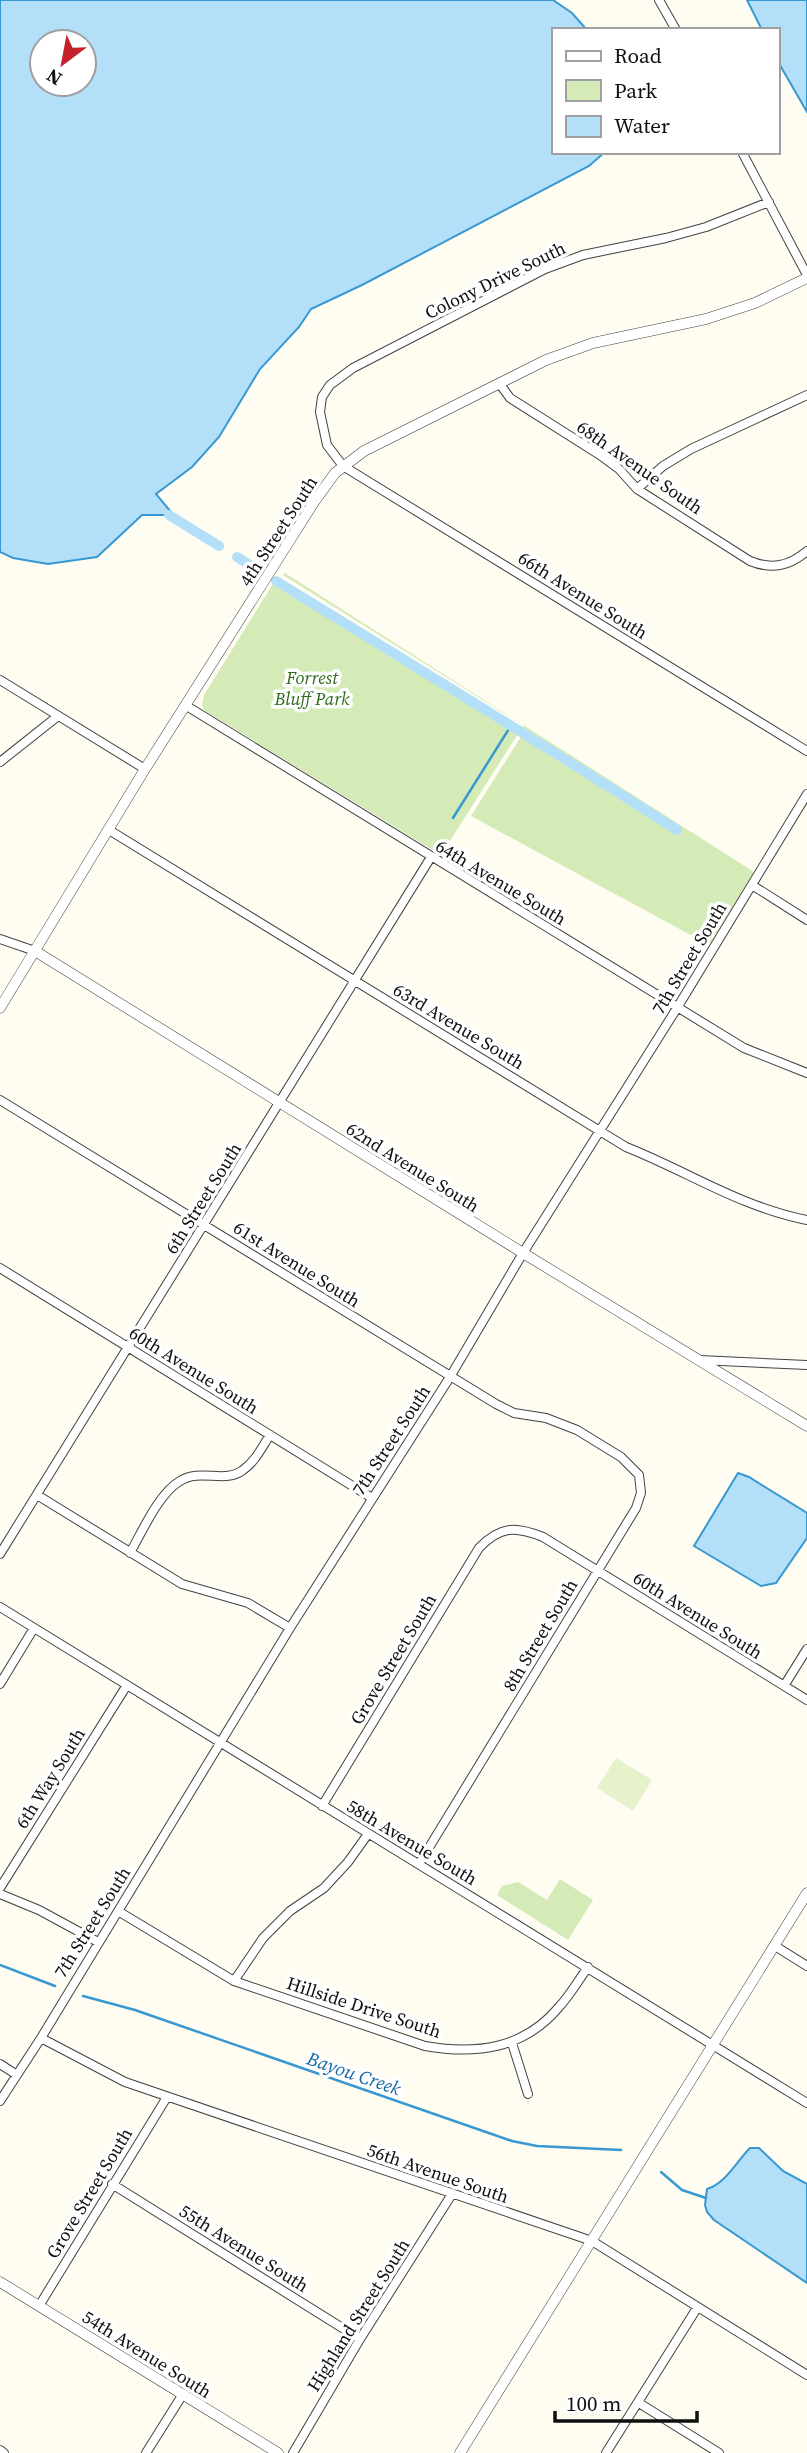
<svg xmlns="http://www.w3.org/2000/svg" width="807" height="2453" font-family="'Source Serif 4',serif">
  <rect width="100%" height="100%" fill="#fffcf1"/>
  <path fill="#d4ebb8" d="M 285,573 L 754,872 L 709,945 L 471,816 L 524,732 L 523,725 L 283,575 Z
    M 281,579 L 521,729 L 441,855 L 205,711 L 202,705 L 204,695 L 273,584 Z
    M 560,1879 L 593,1900 L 568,1940 L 497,1895 L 502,1886 L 518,1882 L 547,1900 Z"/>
  <path fill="#e5f2cb" d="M 616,1758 L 652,1780 L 633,1811 L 597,1788 Z"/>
  <path fill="#b3e0f8" stroke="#3898d2" stroke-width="2" fill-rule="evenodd" d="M 0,0 L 553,0 L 572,13 L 587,30 L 553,30 L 553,152 L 605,152 L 589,166 L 362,285 L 311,309 L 299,327 L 260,369 L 219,437 L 192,467 L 156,494 L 171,512 L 169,515 L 142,515 L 97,557 L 48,564 L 13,558 L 0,552 ZM 84,42 L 84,84 L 42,84 L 42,42 Z
    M 747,0 L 807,0 L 807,112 L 777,60 L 777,30 L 762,30 Z
    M 738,1473 L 749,1477 L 807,1513 L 807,1538 L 776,1583 L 761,1586 L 694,1546 Z
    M 750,2148 L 759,2148 L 783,2171 L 807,2184 L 807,2283 L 714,2220 L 707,2212 L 705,2205 L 707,2189 C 726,2183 736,2162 750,2148 Z"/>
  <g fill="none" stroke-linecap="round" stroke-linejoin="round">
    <path stroke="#3898d2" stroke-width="2.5" d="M 453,818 L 512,724
      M 0,1965 L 55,1986
      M 83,1996 L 135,2010 L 512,2141 L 537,2146 L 621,2150
      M 661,2172 L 682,2190 L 706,2198"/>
    <path stroke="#b3e0f8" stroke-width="10" d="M 169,515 L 219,546
      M 237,557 L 258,570
      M 276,581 C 410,663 544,745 677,830"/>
    <defs>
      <path id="minor" d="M 659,0 L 676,30
        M 742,152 L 807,275
        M 769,202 L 706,227 L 666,238 L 583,255 L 545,269 L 353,368 L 330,385 L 322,397 L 320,412 L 327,445 L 343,466 L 807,751
        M 499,383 L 510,398 L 600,455 L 619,469 L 637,489 L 750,561 C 772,570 789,566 807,551
        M 637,489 L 663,466 L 691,449 L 807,395
        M 0,680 L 145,769
        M 185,705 L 744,1048 L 807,1073
        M 0,762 L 58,716
        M 109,830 L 626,1147 C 689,1172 738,1206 807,1220
        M 752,885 L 807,920
        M 0,939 L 35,951
        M 0,1100 L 496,1404 L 514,1413 L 546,1418 L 577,1430 L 621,1457 L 639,1475 L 641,1493 L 636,1508 L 419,1864
        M 0,1268 L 372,1498
        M 699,1360 L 807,1365
        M 37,1495 L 182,1584 L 248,1603 L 290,1628
        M 130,1553 C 142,1532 159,1493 180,1481 C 201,1468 225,1484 243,1470 C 255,1462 262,1447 270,1435
        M 0,1554 L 431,857
        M 0,1607 L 807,2103
        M 0,1684 L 34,1628
        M 784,1686 L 807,1649
        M 322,1806 L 479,1548 C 500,1526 515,1526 543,1537 L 807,1700
        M 0,1888 L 127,1685
        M 0,1894 L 39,1910 L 98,1942
        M 118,1911 L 234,1981 L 425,2046 C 476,2055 524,2049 559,2007 C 570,1995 578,1981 588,1967
        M 775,1946 L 807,1966
        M 234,1981 L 263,1938 L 290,1911 L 324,1888 L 348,1862 L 368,1834
        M 41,2038 L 125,2082 L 592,2241 L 807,2375
        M 512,2043 L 528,2094
        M 0,2064 L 17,2075
        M 0,2101 L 41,2038 L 290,1628 L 450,1377 L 523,1253 L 677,1008 L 807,794
        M 112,2184 L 360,2339
        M 39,2306 L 167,2097
        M 639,2403 L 719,2453
        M 0,2450 L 4,2453
        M 146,2453 L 183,2394
        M 293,2453 L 360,2339 L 452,2194
        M 606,2453 L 697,2308"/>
      <path id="tertiary" d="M 35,951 L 523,1253 L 807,1426
        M 0,1008 L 145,769 L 314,502 L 335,473 L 364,451 L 546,360 L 593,343 L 706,319 L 755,303 L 807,278
        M 0,2282 L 278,2453
        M 460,2453 L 807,1893"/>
    </defs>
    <use href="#minor" stroke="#424242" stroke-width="10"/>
    <use href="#tertiary" stroke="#424242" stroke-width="11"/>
    <use href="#minor" stroke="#fff" stroke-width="8"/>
    <use href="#tertiary" stroke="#fff" stroke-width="10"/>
  </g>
  <g text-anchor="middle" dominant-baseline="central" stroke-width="7" stroke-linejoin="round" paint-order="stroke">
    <g font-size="18" fill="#0f0f0f" stroke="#fff">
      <text transform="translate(495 280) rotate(-26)">Colony Drive South</text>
      <text transform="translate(640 467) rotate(35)">68th Avenue South</text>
      <text transform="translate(278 531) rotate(-57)">4th Street South</text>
      <text transform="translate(583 595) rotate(32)">66th Avenue South</text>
      <text transform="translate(501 882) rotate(31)">64th Avenue South</text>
      <text transform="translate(689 958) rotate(-59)">7th Street South</text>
      <text transform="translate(459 1026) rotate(31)">63rd Avenue South</text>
      <text transform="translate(413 1167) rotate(32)">62nd Avenue South</text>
      <text transform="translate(203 1198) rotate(-58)">6th Street South</text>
      <text transform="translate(297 1264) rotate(32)">61st Avenue South</text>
      <text transform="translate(194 1370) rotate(32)">60th Avenue South</text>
      <text transform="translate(391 1440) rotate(-57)">7th Street South</text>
      <text transform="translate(698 1615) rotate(32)">60th Avenue South</text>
      <text transform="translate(540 1635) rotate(-59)">8th Street South</text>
      <text transform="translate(393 1659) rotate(-59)">Grove Street South</text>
      <text transform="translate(50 1778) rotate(-58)">6th Way South</text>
      <text transform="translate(412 1842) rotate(31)">58th Avenue South</text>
      <text transform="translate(92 1922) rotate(-58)">7th Street South</text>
      <text transform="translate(364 2007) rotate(18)">Hillside Drive South</text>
      <text transform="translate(438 2173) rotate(19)">56th Avenue South</text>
      <text transform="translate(89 2193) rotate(-59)">Grove Street South</text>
      <text transform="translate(244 2248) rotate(32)">55th Avenue South</text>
      <text transform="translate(358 2315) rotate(-58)">Highland Street South</text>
      <text transform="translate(147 2354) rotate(32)">54th Avenue South</text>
    </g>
    <g font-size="18" font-style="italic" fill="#2e691c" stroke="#fff">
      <text x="312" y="677">Forrest<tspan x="312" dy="21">Bluff Park</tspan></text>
    </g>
    <g font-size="19" font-style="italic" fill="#1369a6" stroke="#fff">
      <text transform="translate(354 2073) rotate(19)">Bayou Creek</text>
    </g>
  </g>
  <rect x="552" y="28" width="228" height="126" fill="#ffffff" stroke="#9f9f9f" stroke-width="2"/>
  <rect x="566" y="51" width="35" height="10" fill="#ffffff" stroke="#9f9f9f" stroke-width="2"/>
  <text x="614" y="63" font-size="21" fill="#0f0f0f">Road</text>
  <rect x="566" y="80" width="35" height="21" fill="#d4ebb8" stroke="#9f9f9f" stroke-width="2"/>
  <text x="614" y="98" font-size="21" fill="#0f0f0f">Park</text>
  <rect x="566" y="116" width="35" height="21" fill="#b3e0f8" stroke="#9f9f9f" stroke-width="2"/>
  <text x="614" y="133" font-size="21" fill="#0f0f0f">Water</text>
  <g transform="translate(63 63) rotate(212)"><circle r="33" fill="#ffffff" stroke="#9f9f9f" stroke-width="2"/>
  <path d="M0-5L12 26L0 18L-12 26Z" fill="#c4212d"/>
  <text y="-10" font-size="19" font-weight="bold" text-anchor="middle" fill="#0f0f0f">N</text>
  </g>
  <path d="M555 2411v10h142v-10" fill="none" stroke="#0f0f0f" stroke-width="3.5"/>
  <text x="566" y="2411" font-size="21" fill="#0f0f0f" stroke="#ffffff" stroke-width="5" paint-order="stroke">100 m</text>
</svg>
